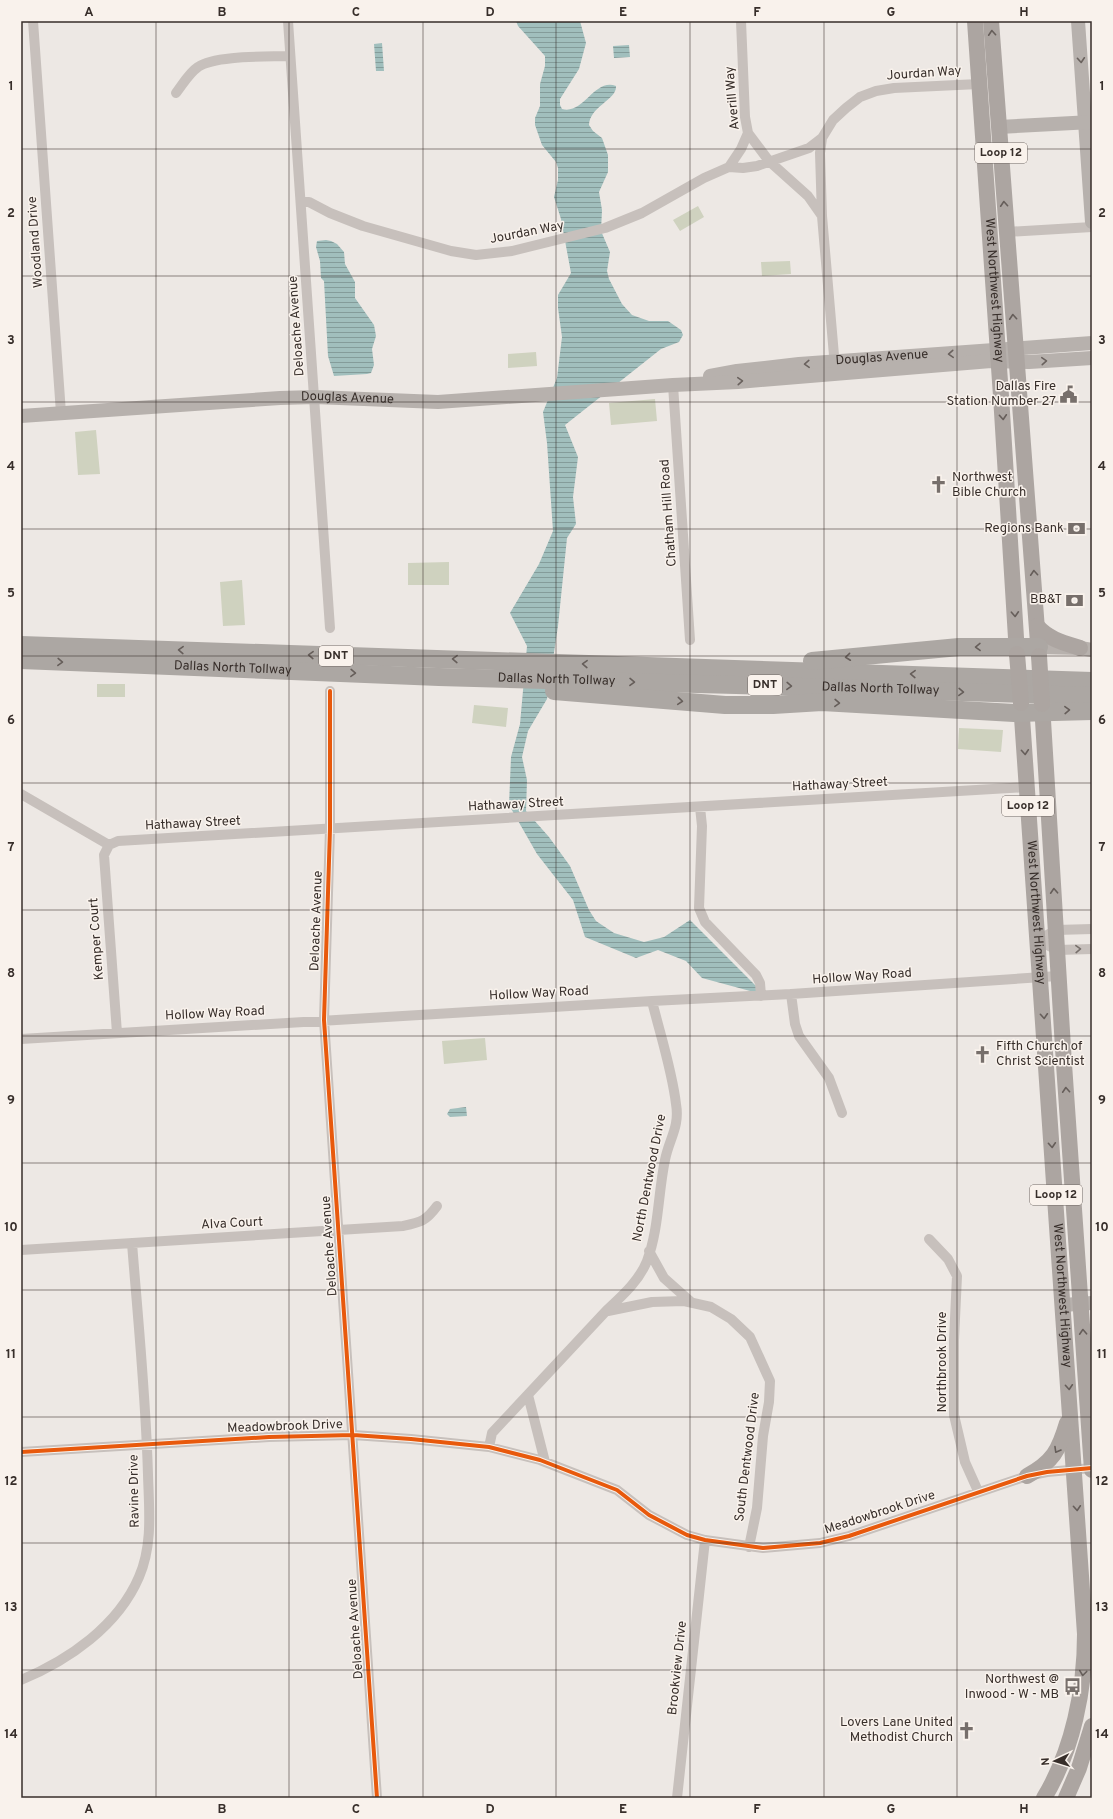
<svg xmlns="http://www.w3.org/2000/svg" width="1113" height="1819" font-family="Overpass,sans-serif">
  <defs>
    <pattern id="water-rules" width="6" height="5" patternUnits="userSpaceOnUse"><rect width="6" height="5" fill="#a1bfbd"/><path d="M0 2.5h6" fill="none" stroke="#849c9a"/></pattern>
  </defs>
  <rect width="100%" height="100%" fill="#ede8e4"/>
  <path fill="#cfd2bf" d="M 698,206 L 704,217 L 680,231 L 673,220 Z
    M 790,261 L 791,274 L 762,276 L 761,262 Z
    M 536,352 L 537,366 L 508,368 L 508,354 Z
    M 655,399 L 657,421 L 611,425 L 609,403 Z
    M 96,430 L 100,474 L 78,475 L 75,432 Z
    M 449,562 L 449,585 L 408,585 L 408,563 Z
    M 242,580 L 245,625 L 223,626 L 220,582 Z
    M 97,684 L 125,684 L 125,697 L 97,697 Z
    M 474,705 L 508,708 L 506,727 L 472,723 Z
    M 959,728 L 1003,730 L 1001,752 L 958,749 Z
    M 485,1038 L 487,1060 L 444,1064 L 442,1041 Z"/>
  <path fill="url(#water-rules)" d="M 516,21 L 580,21 L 586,43 L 579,69 L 560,99 L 560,105 L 562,109 C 584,115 594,78 616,86 C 617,100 590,106 589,125 L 593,131 L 602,138 L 608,155 L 608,172 L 599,192 L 602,210 L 601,231 L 610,252 L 607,271 L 609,279 L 622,304 L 632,315 L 649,321 L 668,321 L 681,330 L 683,335 L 679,342 L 661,349 L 565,425 L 578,457 L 573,497 L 576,524 L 567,538 L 558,626 L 547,699 L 528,731 L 522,757 L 527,780 L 526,811 L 549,837 L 570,866 L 589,910 L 596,921 L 614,933 L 644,942 L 664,937 L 690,920 L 765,995 L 702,978 L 686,961 L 658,950 L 636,958 L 585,937 L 573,900 L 537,854 L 509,805 L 511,757 L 520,724 L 527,646 L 510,613 L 539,564 L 553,531 L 547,443 L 543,412 L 557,378 L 562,337 L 558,308 L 558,295 L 571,273 L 561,219 L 554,197 L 558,180 L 558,168 L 556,162 L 542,145 L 535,125 L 535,118 L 540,106 L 540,84 L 545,66 L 545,56 L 518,26 Z
    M 382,43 L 384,71 L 376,71 L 374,44 Z
    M 629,45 L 630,57 L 614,58 L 613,46 Z
    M 326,240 L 331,241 L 337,244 L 344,252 L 345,264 L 355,282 L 355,298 L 374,325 L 376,336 L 372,349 L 374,365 L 371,373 L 367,374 L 334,376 L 328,356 L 324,281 L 321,278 L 320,261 L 316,247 L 317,241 Z
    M 466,1107 L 467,1116 L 450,1117 L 447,1114 L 450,1109 Z"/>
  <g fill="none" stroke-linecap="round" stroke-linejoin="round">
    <path stroke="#c7c0bc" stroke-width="10" d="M 33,21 L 61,413
      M 288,21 L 330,628
      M 741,21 L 745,117 L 748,133 L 769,161 L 808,196 L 822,216
      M 176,93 C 183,84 189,73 198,67 C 215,55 268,57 290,56
      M 822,138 L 820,153 L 822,216 L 835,367
      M 729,167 L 743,168 L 757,166 L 809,148 L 822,138 L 833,120 L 846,108 L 860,97 L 876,91 L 894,88 L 979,84
      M 301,202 L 309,202 L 330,213 L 363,226 L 451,251 L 476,255 L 512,251 L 605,228 L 642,213 L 704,178 L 729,167 L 741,149 L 748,133
      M 1006,232 L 1092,227
      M 673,385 L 690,640
      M 330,691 L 330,829 L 324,1020 L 377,1798
      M 21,794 L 109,845 L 118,841 L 1027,787
      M 700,807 L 702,826 L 699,908 L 705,922 L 756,975 L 760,983 L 761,996
      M 109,845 L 104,855 L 117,1033
      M 1038,940 L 1056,930 L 1092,929
      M 1038,940 L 1057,950 L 1092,949
      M 791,994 L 795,1024 L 799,1036 L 829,1078 L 842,1113
      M 21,1039 L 652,1001 L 791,994 L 1058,976
      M 929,1239 L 948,1259 L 957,1276 L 954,1340 L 954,1415 L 965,1462 L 978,1491
      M 21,1250 L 403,1226 C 421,1222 426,1221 437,1206
      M 649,1251 L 664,1278 L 691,1302
      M 608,1311 L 652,1302 L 684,1301 L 711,1307 L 731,1319 L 750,1337 L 770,1381 L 769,1402 L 763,1436 L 757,1508 L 749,1547
      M 528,1395 L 545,1462
      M 489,1447 L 492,1433 L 607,1310 C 622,1296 639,1281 647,1261 C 659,1229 658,1193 665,1160 C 669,1139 680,1127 676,1104 C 672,1070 660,1034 652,1001
      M 21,1452 L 269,1437 L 353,1435 L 411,1439 L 489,1447 L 540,1460 L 617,1490 L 649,1515 L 687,1535 L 705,1540 L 763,1548 L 820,1543 L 849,1536 L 1027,1476 L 1047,1472 L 1092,1468
      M 21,1680 C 69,1660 118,1626 139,1577 C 153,1545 149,1509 148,1475 C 146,1398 138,1320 132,1243
      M 677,1798 L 705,1540"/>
    <g stroke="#b7b1ad" stroke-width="14">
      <path d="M 1078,21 L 1092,222"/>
      <path d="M 999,127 L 1092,122"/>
      <path id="s1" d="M 710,376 L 737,371 L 799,364 L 1092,343"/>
      <path id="s2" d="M 21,416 L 280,398 L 315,397 L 438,402 L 673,385 L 738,382 L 991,361 L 1029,362 L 1092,358"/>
      <path d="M 1039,647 L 1080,648 L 1092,650"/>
      <path d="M 1063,1305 L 1092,1303"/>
    </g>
    <g stroke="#aca5a1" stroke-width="16">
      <path id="s3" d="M 975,21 L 1001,396 L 1017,654"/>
      <path d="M 991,21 L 1039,656"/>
      <path d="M 1037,626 C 1048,639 1064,643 1080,648"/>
      <path id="s4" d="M 1021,703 L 1085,1634 C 1085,1689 1073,1750 1044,1798"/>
      <path d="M 1042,704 L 1064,1064 L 1092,1470"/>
      <path d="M 1027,1476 C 1053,1462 1059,1450 1067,1423"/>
      <path d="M 1066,1798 L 1079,1768 L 1092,1726"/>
    </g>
    <g stroke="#aca7a3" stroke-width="18">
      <path d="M 21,645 L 1092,681"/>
      <path id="s5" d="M 21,660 L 439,677 L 770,686 L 1092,696"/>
      <path d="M 812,661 L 959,647 L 1039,647"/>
      <path d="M 554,691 L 725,705 L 773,705 L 822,702 L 1014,713 L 1092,711"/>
    </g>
    <path stroke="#aca5a1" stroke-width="16" d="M 1017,654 L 1021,703
      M 1039,656 L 1042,704"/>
    <defs>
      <path id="cycleway" d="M 330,691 L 330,829 L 324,1020 L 377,1798
        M 21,1452 L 269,1437 L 353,1435 L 411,1439 L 489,1447 L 540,1460 L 617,1490 L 649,1515 L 687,1535 L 705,1540 L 763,1548 L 820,1543 L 849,1536 L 1027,1476 L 1047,1472 L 1092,1468"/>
    </defs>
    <use href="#cycleway" stroke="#f9f2ec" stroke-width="6"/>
    <use href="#cycleway" stroke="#e8590c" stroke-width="4"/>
  </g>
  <defs><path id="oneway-chevron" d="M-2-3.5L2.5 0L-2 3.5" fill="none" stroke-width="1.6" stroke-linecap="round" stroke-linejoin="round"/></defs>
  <g stroke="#665e5a">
    <use href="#oneway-chevron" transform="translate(992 33) rotate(-94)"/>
    <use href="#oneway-chevron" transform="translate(1004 204) rotate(-94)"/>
    <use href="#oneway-chevron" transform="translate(1013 317) rotate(-94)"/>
    <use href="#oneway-chevron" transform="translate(1003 417) rotate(86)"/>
    <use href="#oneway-chevron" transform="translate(1034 573) rotate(-94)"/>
    <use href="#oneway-chevron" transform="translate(1015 614) rotate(87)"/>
    <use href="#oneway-chevron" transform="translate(978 647) rotate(179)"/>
    <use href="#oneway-chevron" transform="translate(181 650) rotate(-178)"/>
    <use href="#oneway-chevron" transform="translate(311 655) rotate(-178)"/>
    <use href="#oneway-chevron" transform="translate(848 657) rotate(174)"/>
    <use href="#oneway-chevron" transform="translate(455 659) rotate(-178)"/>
    <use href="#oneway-chevron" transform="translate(60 662) rotate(2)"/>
    <use href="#oneway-chevron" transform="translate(585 664) rotate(-178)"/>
    <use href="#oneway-chevron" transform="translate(353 673) rotate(2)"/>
    <use href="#oneway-chevron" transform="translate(913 674) rotate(-178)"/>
    <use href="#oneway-chevron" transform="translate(632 682) rotate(1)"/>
    <use href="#oneway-chevron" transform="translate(789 686) rotate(2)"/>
    <use href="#oneway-chevron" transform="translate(961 692) rotate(2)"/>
    <use href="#oneway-chevron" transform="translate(680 701) rotate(5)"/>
    <use href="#oneway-chevron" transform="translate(837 703) rotate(2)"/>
    <use href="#oneway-chevron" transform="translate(1067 710) rotate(-2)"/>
    <use href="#oneway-chevron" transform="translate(1025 752) rotate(86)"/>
    <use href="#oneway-chevron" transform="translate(1054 891) rotate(-93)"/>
    <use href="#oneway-chevron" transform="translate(1044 1016) rotate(86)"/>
    <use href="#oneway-chevron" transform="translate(1066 1090) rotate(-94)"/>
    <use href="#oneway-chevron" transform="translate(1052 1145) rotate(86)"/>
    <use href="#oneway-chevron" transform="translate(1083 1332) rotate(-93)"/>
    <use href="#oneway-chevron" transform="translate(1069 1387) rotate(86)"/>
    <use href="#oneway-chevron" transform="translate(1057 1450) rotate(120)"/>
    <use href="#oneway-chevron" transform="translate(1077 1508) rotate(86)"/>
    <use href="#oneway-chevron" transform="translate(1083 1673) rotate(97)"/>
  </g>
  <g stroke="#6a625e">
    <use href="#oneway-chevron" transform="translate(1081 60) rotate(86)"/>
    <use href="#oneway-chevron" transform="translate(951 354) rotate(176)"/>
    <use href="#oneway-chevron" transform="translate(1044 361) rotate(-4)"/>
    <use href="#oneway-chevron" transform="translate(807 364) rotate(177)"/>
    <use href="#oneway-chevron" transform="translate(740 381) rotate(-4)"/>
  </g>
  <use stroke="#78706c" href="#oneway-chevron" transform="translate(1078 949) rotate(-2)"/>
  <path fill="none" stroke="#372e2a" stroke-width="1" stroke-opacity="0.55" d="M 156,21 L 156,1798M 289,21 L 289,1798M 423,21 L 423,1798M 556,21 L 556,1798M 690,21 L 690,1798M 824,21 L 824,1798M 957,21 L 957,1798M 21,149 L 1092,149M 21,276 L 1092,276M 21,402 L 1092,402M 21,529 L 1092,529M 21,656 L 1092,656M 21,783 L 1092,783M 21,910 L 1092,910M 21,1036 L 1092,1036M 21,1163 L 1092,1163M 21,1290 L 1092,1290M 21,1417 L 1092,1417M 21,1543 L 1092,1543M 21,1670 L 1092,1670"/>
  <defs>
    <symbol id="civic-bare" viewBox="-9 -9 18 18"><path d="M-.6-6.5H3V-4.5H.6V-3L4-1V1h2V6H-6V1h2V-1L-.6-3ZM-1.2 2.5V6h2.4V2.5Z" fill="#776f6b" stroke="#f9f2ec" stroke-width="2.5" paint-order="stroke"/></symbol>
    <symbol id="church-bare" viewBox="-9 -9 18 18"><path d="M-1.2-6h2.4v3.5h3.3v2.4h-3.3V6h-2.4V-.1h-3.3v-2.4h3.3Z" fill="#776f6b" stroke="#f9f2ec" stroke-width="2.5" paint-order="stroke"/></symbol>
    <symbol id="bank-bare" viewBox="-9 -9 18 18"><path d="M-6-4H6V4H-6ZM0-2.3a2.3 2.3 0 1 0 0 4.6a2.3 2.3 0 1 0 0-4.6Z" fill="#776f6b" stroke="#f9f2ec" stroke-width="2.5" paint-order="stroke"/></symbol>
    <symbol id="bus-bare" viewBox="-9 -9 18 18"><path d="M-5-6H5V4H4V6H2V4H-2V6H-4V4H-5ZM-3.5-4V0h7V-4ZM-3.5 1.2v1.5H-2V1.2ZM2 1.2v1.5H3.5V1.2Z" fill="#776f6b" stroke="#f9f2ec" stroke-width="2.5" paint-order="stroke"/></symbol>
  </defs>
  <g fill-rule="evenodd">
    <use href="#civic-bare" x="1056" y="382" width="25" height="25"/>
    <use href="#church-bare" x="926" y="472" width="25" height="25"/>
    <use href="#bank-bare" x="1064" y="516" width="25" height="25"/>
    <use href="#bank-bare" x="1062" y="588" width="25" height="25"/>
    <use href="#church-bare" x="970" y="1042" width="25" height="25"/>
    <use href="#bus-bare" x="1060" y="1674" width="25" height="25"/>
    <use href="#church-bare" x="954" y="1718" width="25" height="25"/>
  </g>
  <g text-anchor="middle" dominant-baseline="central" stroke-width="3" stroke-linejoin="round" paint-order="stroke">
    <g fill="#f9f2ec" stroke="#716964" stroke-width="1">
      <rect x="975" y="143" width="52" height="20" rx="3"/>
      <rect x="319" y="646" width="34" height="20" rx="3"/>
      <rect x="748" y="675" width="34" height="20" rx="3"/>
      <rect x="1002" y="796" width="52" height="20" rx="3"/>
      <rect x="1030" y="1185" width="52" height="20" rx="3"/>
    </g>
    <g font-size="12" font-weight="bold" fill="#372e2a">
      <text x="1001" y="153">Loop 12</text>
      <text x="336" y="656">DNT</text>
      <text x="765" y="685">DNT</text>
      <text x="1028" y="806">Loop 12</text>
      <text x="1056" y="1195">Loop 12</text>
    </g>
    <g font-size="13" fill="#372e2a" stroke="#f9f2ec">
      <text transform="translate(924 74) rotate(-4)">Jourdan Way</text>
      <text transform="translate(733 98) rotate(-95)">Averill Way</text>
      <text transform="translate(527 233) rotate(-11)">Jourdan Way</text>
      <text transform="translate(36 242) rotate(-94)">Woodland Drive</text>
      <text stroke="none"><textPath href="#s3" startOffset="270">West Northwest Highway</textPath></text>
      <text transform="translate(297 326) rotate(-94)">Deloache Avenue</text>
      <text stroke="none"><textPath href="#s1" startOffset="173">Douglas Avenue</textPath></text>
      <text stroke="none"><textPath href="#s2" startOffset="327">Douglas Avenue</textPath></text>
      <text transform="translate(669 513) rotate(-94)">Chatham Hill Road</text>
      <text stroke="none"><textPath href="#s5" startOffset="212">Dallas North Tollway</textPath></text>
      <text stroke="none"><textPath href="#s5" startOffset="536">Dallas North Tollway</textPath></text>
      <text stroke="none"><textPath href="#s5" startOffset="860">Dallas North Tollway</textPath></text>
      <text transform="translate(840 785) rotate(-3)">Hathaway Street</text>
      <text transform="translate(516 805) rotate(-3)">Hathaway Street</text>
      <text transform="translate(193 824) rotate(-3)">Hathaway Street</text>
      <text stroke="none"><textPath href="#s4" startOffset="210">West Northwest Highway</textPath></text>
      <text transform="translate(317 921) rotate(-88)">Deloache Avenue</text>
      <text transform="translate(97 939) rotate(-94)">Kemper Court</text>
      <text transform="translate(862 977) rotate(-4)">Hollow Way Road</text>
      <text transform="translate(539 994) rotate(-3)">Hollow Way Road</text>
      <text transform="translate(215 1014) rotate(-3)">Hollow Way Road</text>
      <text transform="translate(650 1178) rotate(-79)">North Dentwood Drive</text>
      <text transform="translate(232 1224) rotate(-3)">Alva Court</text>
      <text transform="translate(330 1246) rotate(-94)">Deloache Avenue</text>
      <text stroke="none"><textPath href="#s4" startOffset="594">West Northwest Highway</textPath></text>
      <text transform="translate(943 1362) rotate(-90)">Northbrook Drive</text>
      <text transform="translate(285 1427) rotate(-2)">Meadowbrook Drive</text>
      <text transform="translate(748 1457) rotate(-83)">South Dentwood Drive</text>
      <text transform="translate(135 1491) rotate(-91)">Ravine Drive</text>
      <text transform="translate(880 1513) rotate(-18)">Meadowbrook Drive</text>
      <text transform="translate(356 1629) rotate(-94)">Deloache Avenue</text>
      <text transform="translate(678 1668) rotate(-84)">Brookview Drive</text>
    </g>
    <g font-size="13" fill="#372e2a" stroke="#f9f2ec" text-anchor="end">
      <text x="1056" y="387">Dallas Fire<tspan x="1056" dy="15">Station Number 27</tspan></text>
      <text x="952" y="478" text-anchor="start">Northwest<tspan x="952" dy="15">Bible Church</tspan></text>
      <text x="1064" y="529">Regions Bank</text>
      <text x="1062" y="600">BB&amp;T</text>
      <text x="996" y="1047" text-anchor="start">Fifth Church of<tspan x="996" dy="15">Christ Scientist</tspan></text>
      <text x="1059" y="1680">Northwest @<tspan x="1059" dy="15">Inwood - W - MB</tspan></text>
      <text x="953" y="1723">Lovers Lane United<tspan x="953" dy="15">Methodist Church</tspan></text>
    </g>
  </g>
  <rect width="1113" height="1819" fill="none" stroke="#f9f2ec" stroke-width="44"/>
  <g transform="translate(1055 1761) rotate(266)" stroke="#f9f2ec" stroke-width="3" paint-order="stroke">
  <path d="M0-3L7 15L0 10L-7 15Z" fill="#372e2a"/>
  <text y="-6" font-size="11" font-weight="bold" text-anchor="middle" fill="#372e2a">N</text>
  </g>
  <rect x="22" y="22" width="1069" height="1775" fill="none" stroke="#372e2a" stroke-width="1.5"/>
  <g font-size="13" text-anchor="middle" font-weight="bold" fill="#372e2a">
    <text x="89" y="16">A</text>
    <text x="222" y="16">B</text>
    <text x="356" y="16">C</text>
    <text x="490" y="16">D</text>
    <text x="623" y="16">E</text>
    <text x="757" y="16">F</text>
    <text x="891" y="16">G</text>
    <text x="1024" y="16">H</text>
    <text x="11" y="90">1</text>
    <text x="1102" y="90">1</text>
    <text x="11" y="217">2</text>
    <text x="1102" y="217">2</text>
    <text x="11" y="344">3</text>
    <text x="1102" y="344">3</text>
    <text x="11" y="470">4</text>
    <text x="1102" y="470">4</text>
    <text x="11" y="597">5</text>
    <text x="1102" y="597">5</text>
    <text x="11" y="724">6</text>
    <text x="1102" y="724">6</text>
    <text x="11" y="851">7</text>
    <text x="1102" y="851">7</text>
    <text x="11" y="977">8</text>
    <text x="1102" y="977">8</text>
    <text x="11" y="1104">9</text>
    <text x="1102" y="1104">9</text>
    <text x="11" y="1231">10</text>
    <text x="1102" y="1231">10</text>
    <text x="11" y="1358">11</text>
    <text x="1102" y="1358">11</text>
    <text x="11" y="1485">12</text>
    <text x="1102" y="1485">12</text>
    <text x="11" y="1611">13</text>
    <text x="1102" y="1611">13</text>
    <text x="11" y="1738">14</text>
    <text x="1102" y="1738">14</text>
    <text x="89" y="1813">A</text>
    <text x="222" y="1813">B</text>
    <text x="356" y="1813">C</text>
    <text x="490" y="1813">D</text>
    <text x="623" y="1813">E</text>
    <text x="757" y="1813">F</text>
    <text x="891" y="1813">G</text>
    <text x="1024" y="1813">H</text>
  </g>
</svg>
